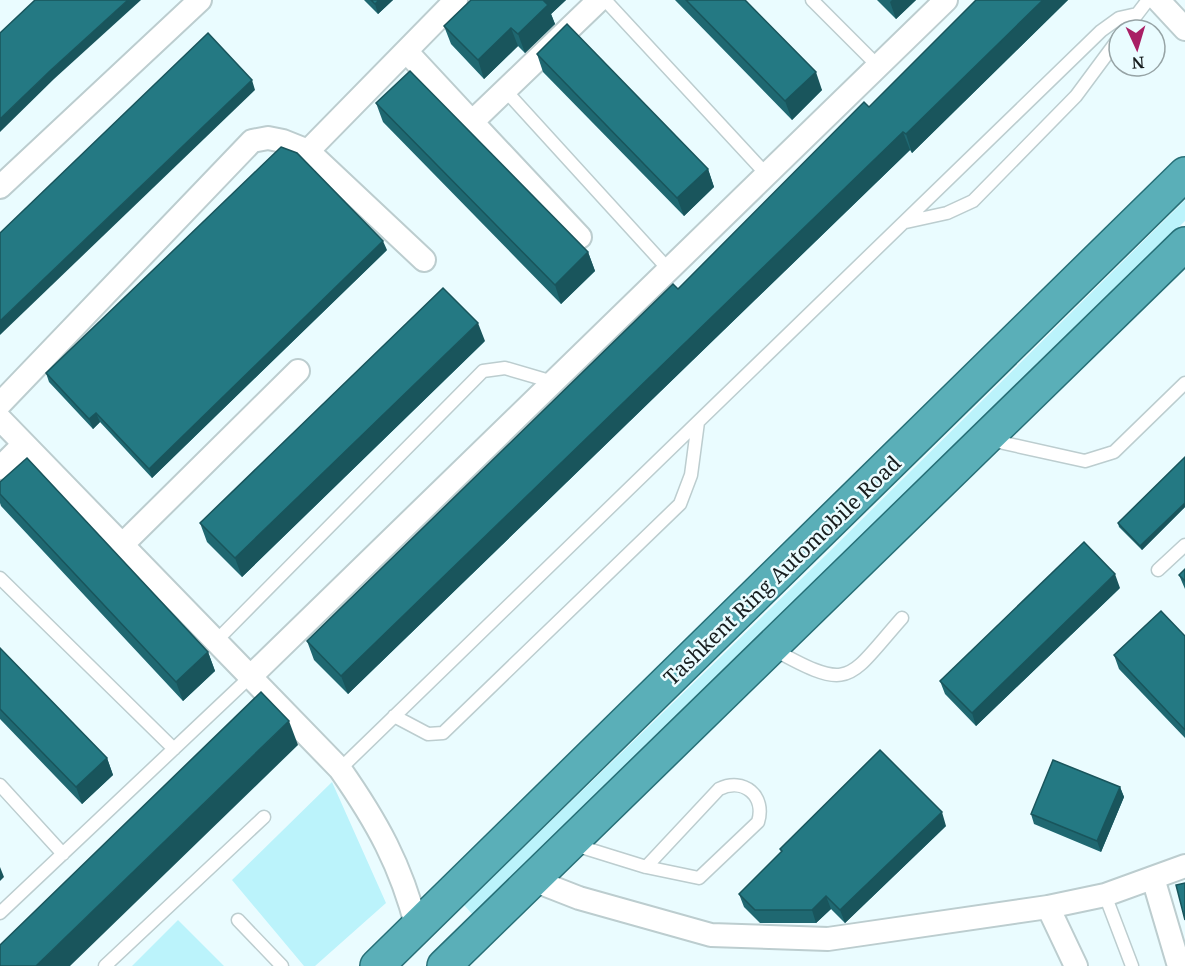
<svg xmlns="http://www.w3.org/2000/svg" width="1185" height="966" font-family="'Noto Serif',serif">
  <rect width="100%" height="100%" fill="#eafcff"/>
  <path fill="#bbf3fb" d="M 1185,200 L 1185,221 L 474,916 L 464,905 L 827,554 Z
    M 332,782 L 386,903 L 315,966 L 304,966 L 232,880 Z
    M 178,920 L 224,966 L 132,966 Z"/>
  <g fill="none" stroke-linecap="round" stroke-linejoin="round">
    <defs>
      <path id="service" d="M 605,0 L 767,175
        M 812,0 L 878,66
        M 1125,30 L 1148,0
        M 505,90 L 669,270
        M 906,222 L 947,213 L 973,201 L 1076,96 L 1119,38
        M 990,440 L 1085,461 L 1114,452 L 1185,383
        M 1158,570 L 1185,545
        M 0,578 L 174,749
        M 216,641 L 483,371 L 505,368 L 553,382
        M 773,649 C 852,693 847,680 902,618
        M 394,716 L 428,734 L 443,733 L 680,504 L 691,475 L 698,422
        M 340,769 L 1101,31 L 1119,18 L 1137,14
        M 0,785 L 63,854
        M 575,845 L 646,867 L 699,878 L 758,822 C 766,796 744,777 719,789 L 646,867
        M 1105,895 L 1132,966
        M 0,913 L 251,676
        M 238,920 L 282,966
        M 105,966 L 264,817"/>
      <path id="minor" d="M 1158,0 L 1185,29
        M 406,51 L 472,122 L 599,0
        M 472,122 L 580,237
        M 308,151 L 456,0
        M 0,187 L 200,0
        M 0,404 L 252,141 L 268,138 L 283,141 L 308,151 L 424,260
        M 0,419 L 340,769 C 377,822 401,865 417,928
        M 0,468 L 24,444
        M 122,545 L 298,371
        M 251,676 L 946,0
        M 1153,878 L 1179,966
        M 533,880 L 579,898 L 711,935 L 828,939 L 1048,907 L 1105,895 L 1185,866
        M 1048,907 L 1076,966"/>
      <path id="trunk" d="M 377,966 L 1185,174
        M 444,966 L 1185,244"/>
    </defs>
    <use href="#service" stroke="#bccdcf" stroke-width="15"/>
    <use href="#minor" stroke="#bccdcf" stroke-width="26"/>
    <use href="#trunk" stroke="#276f77" stroke-width="36"/>
    <use href="#service" stroke="#fff" stroke-width="12"/>
    <use href="#minor" stroke="#fff" stroke-width="22"/>
    <use href="#trunk" stroke="#5aafb8" stroke-width="33"/>
  </g>
  <path fill="#1f6871" d="M 364,0 L 393,0 L 378,14 Z
    M 471,0 L 566,0 L 551,14 L 555,24 L 525,53 L 518,46 L 484,79 L 451,44 L 444,26 Z
    M 675,0 L 745,0 L 822,90 L 792,120 Z
    M 877,0 L 916,0 L 896,19 Z
    M 976,0 L 1068,0 L 912,153 L 910,150 L 348,694 L 314,660 L 307,641 L 869,107 Z
    M 537,54 L 708,169 L 714,187 L 684,216 L 543,72 Z
    M 376,103 L 588,252 L 595,271 L 561,304 L 383,122 Z
    M 387,250 L 152,478 L 100,422 L 93,429 L 49,382 L 46,373 Z
    M 485,341 L 242,577 L 207,542 L 200,523 Z
    M 1185,457 L 1185,507 L 1142,550 L 1119,527 L 1118,523 Z
    M 0,482 L 208,652 L 215,671 L 183,701 L 1,506 L 0,503 Z
    M 1185,569 L 1185,589 L 1179,575 Z
    M 1120,588 L 976,726 L 945,694 L 940,681 Z
    M 1185,636 L 1185,738 L 1119,669 L 1114,655 Z
    M 0,648 L 107,758 L 113,775 L 82,804 L 0,719 Z
    M 1120,787 L 1124,797 L 1101,852 L 1034,824 L 1031,814 Z
    M 946,826 L 845,923 L 831,909 L 816,923 L 760,923 L 744,907 L 739,894 L 781,852 L 780,849 Z"/>
  <path fill="#19555c" d="M 128,0 L 141,0 L 54,79 L 0,132 L 0,119 L 51,70 Z
    M 379,0 L 393,0 L 378,14 L 375,4 Z
    M 542,0 L 566,0 L 551,14 L 555,24 L 525,53 L 518,34 Z
    M 892,0 L 916,0 L 896,19 L 890,2 Z
    M 1043,0 L 1068,0 L 912,153 L 906,134 Z
    M 511,28 L 518,46 L 484,79 L 478,60 Z
    M 816,72 L 822,90 L 792,120 L 785,101 Z
    M 252,80 L 255,90 L 0,335 L 0,321 Z
    M 903,132 L 910,150 L 348,694 L 341,676 Z
    M 708,169 L 714,187 L 684,216 L 677,198 Z
    M 383,241 L 387,250 L 152,478 L 149,469 Z
    M 588,252 L 595,271 L 561,304 L 555,285 Z
    M 478,323 L 485,341 L 242,577 L 235,558 Z
    M 96,413 L 100,422 L 93,429 L 89,419 Z
    M 1185,503 L 1185,507 L 1142,550 L 1140,546 Z
    M 1115,574 L 1120,588 L 976,726 L 972,713 Z
    M 208,652 L 215,671 L 183,701 L 176,682 Z
    M 289,721 L 298,745 L 70,966 L 36,966 Z
    M 107,758 L 113,775 L 82,804 L 76,787 Z
    M 1120,787 L 1124,797 L 1101,852 L 1097,841 Z
    M 942,812 L 946,826 L 845,923 L 840,910 Z
    M 0,867 L 4,877 L 0,881 Z
    M 826,896 L 831,909 L 816,923 L 812,910 Z"/>
  <path fill="#247983" stroke="#19555c" stroke-width="1.5" d="M 35,0 L 128,0 L 51,70 L 0,119 L 0,33 Z
    M 371,0 L 379,0 L 375,4 Z
    M 471,0 L 543,0 L 548,5 L 518,34 L 511,28 L 478,60 L 444,26 Z
    M 686,0 L 745,0 L 816,72 L 785,101 Z
    M 976,0 L 1043,0 L 906,134 L 903,132 L 341,676 L 307,641 L 673,284 L 678,289 L 864,102 L 869,107 Z
    M 567,24 L 708,169 L 677,198 L 537,54 Z
    M 208,33 L 252,80 L 0,321 L 0,233 Z
    M 410,71 L 588,252 L 555,285 L 376,103 Z
    M 281,147 L 297,153 L 383,241 L 149,469 L 96,413 L 89,419 L 46,373 Z
    M 443,288 L 478,323 L 235,558 L 200,523 Z
    M 1185,457 L 1185,503 L 1140,546 L 1118,523 Z
    M 27,458 L 208,652 L 176,682 L 0,494 L 0,482 Z
    M 1084,542 L 1115,574 L 972,713 L 940,681 Z
    M 1185,569 L 1185,581 L 1179,575 Z
    M 1161,611 L 1185,636 L 1185,730 L 1114,655 Z
    M 0,648 L 107,758 L 76,787 L 0,709 Z
    M 261,692 L 289,721 L 36,966 L 0,966 L 0,945 Z
    M 880,750 L 942,812 L 840,910 L 826,896 L 812,910 L 755,910 L 739,894 L 782,851 L 780,849 Z
    M 1053,760 L 1120,787 L 1097,841 L 1031,814 Z
    M 1185,883 L 1185,920 L 1176,885 Z"/>
  <g text-anchor="middle" dominant-baseline="central" stroke-width="5" stroke-linejoin="round" paint-order="stroke">
    <g font-size="21" fill="#171d1e" stroke="#eafcff">
      <text transform="translate(782 570) rotate(-44)">Tashkent Ring Automobile Road</text>
    </g>
  </g>
  <g transform="translate(1137 48) rotate(176)"><circle r="28" fill="#eafcff" stroke="#96a3a5" stroke-width="1.5"/>
  <path d="M0-4.5L10 22L0 15L-10 22Z" fill="#a91f65"/>
  <text y="-9" font-size="16" font-weight="bold" text-anchor="middle" fill="#171d1e">N</text>
  </g>
</svg>
